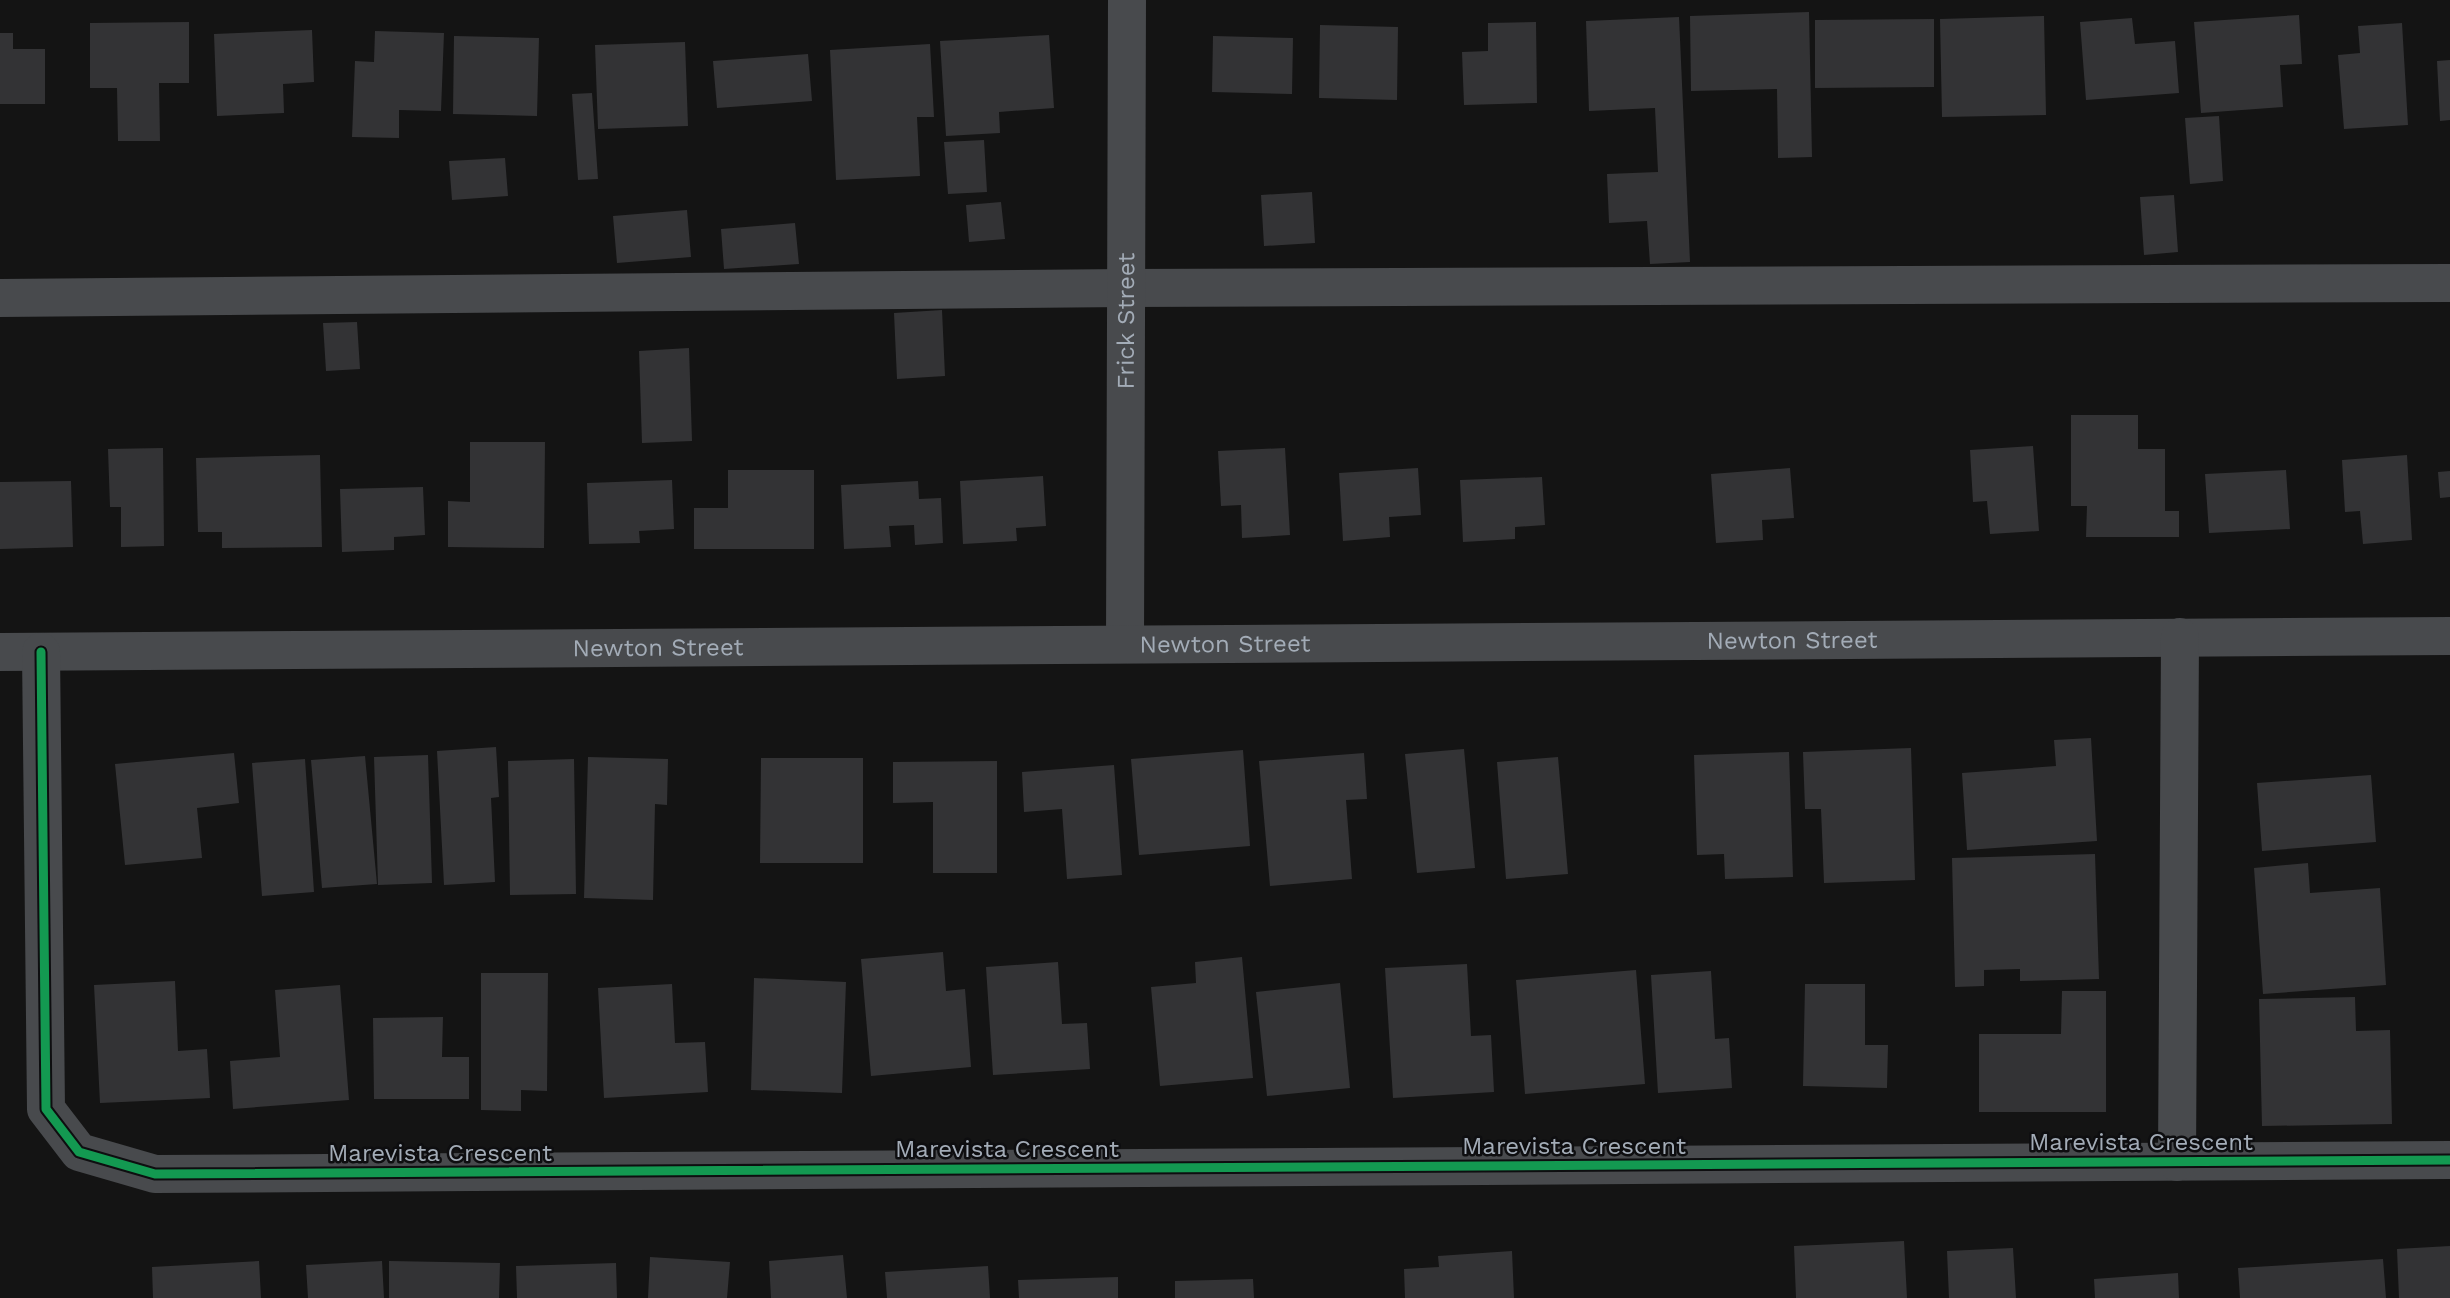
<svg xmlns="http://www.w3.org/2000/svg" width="2450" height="1298" font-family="'Work Sans',sans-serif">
  <rect width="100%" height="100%" fill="#141414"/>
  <path fill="#333335" d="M 1809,12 L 1812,157 L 1778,158 L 1777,89 L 1691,91 L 1690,16 Z
    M 2299,15 L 2302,64 L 2280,65 L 2283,107 L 2201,113 L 2194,22 Z
    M 2044,16 L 2046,115 L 1942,117 L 1940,19 Z
    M 1679,17 L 1690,262 L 1650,264 L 1647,221 L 1609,223 L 1607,174 L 1658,172 L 1655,108 L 1589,111 L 1586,21 Z
    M 2132,18 L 2135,44 L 2175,41 L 2179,93 L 2086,100 L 2080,22 Z
    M 1934,19 L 1934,87 L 1815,88 L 1815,20 Z
    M 189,22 L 189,83 L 159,83 L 160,141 L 118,141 L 117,88 L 90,88 L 90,23 Z
    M 1536,22 L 1537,103 L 1464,105 L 1462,52 L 1488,51 L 1488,23 Z
    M 2402,23 L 2408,125 L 2344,129 L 2338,55 L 2360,53 L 2358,26 Z
    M 1320,25 L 1398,27 L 1397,100 L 1319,98 Z
    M 312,30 L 314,82 L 283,84 L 284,113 L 217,116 L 214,34 Z
    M 375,31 L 444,33 L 441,111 L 399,110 L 399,138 L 352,137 L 355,61 L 374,62 Z
    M 0,33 L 13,33 L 13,49 L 45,49 L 45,104 L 0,104 Z
    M 1049,35 L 1054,108 L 999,112 L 1000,133 L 946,136 L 940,41 Z
    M 454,36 L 539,38 L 537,116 L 453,114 Z
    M 1213,36 L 1293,38 L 1292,94 L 1212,92 Z
    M 685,42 L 688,126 L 598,129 L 595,45 Z
    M 930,44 L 934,117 L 917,117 L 920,176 L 836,180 L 830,50 Z
    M 808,54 L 812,101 L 717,108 L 713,61 Z
    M 2450,60 L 2450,120 L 2440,121 L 2437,61 Z
    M 592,93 L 598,179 L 578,180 L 572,94 Z
    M 2219,116 L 2223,181 L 2190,184 L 2185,118 Z
    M 984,140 L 987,192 L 948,194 L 944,142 Z
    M 505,158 L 508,196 L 452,200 L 449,161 Z
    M 1312,192 L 1315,243 L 1264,246 L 1261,195 Z
    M 2174,195 L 2178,252 L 2144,255 L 2140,197 Z
    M 1001,202 L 1005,239 L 969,242 L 966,205 Z
    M 687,210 L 691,257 L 617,263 L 613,216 Z
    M 795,223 L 799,264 L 724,269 L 721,229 Z
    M 942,310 L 945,376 L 897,379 L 894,313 Z
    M 357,322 L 360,369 L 326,371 L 323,323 Z
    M 689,348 L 692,441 L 642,443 L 639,351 Z
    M 2071,415 L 2138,415 L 2138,449 L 2165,449 L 2165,511 L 2179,511 L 2179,537 L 2086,537 L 2087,506 L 2071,506 Z
    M 470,442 L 545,442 L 544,548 L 448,547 L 448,501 L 470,502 Z
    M 2033,446 L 2039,531 L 1990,534 L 1987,501 L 1973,502 L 1970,450 Z
    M 163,448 L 164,546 L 121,547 L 121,507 L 110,507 L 108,449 Z
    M 1285,448 L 1290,535 L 1242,538 L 1241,505 L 1221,506 L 1218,451 Z
    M 320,455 L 322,547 L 222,548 L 222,532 L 198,532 L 196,458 Z
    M 2407,455 L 2412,540 L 2363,544 L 2360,511 L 2345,512 L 2342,460 Z
    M 1418,468 L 1421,515 L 1389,517 L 1390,537 L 1343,541 L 1339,473 Z
    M 1790,468 L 1794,518 L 1762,520 L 1763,540 L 1716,543 L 1711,474 Z
    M 728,470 L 814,470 L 814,549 L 694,549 L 694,508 L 728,508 Z
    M 2286,470 L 2290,529 L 2209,533 L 2205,474 Z
    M 2450,471 L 2450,497 L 2440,498 L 2438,472 Z
    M 1043,476 L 1046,526 L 1016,528 L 1017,541 L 963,544 L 960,481 Z
    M 1542,477 L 1545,525 L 1515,527 L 1515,539 L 1463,542 L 1460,480 Z
    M 672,480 L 674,529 L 639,531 L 640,543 L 589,544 L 587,483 Z
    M 71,481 L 73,547 L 0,549 L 0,482 Z
    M 918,481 L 919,499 L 941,498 L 943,543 L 915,545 L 914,525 L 889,526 L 891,547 L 844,549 L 841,485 Z
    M 423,487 L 425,535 L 394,537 L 394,550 L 342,552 L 340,489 Z
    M 2091,738 L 2097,841 L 1967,850 L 1962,773 L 2056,766 L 2054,740 Z
    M 496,747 L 499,797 L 491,798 L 495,882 L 444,885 L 437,751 Z
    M 1911,748 L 1915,880 L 1824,883 L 1821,809 L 1805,809 L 1803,752 Z
    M 1464,749 L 1475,868 L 1417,873 L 1405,754 Z
    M 1243,750 L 1250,846 L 1139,855 L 1131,759 Z
    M 1789,752 L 1793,877 L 1725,879 L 1724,854 L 1697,855 L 1694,755 Z
    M 234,753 L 239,803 L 197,808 L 202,858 L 125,865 L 115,764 Z
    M 1364,753 L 1367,799 L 1346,800 L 1352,879 L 1270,886 L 1259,761 Z
    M 428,755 L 432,883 L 378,885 L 374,757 Z
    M 365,756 L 377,884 L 322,888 L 311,760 Z
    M 588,757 L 668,759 L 667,805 L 655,804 L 653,900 L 584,898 Z
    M 1558,757 L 1568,874 L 1506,879 L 1497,762 Z
    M 761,758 L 863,758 L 863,863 L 760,863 Z
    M 305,759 L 314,892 L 262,896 L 252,763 Z
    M 574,759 L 576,894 L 510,895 L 508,761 Z
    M 997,761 L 997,873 L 933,873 L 933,802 L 893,803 L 893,762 Z
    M 1114,765 L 1122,875 L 1067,879 L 1062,809 L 1024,812 L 1022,772 Z
    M 2371,775 L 2376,842 L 2262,851 L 2257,783 Z
    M 2095,854 L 2099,979 L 2020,981 L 2020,969 L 1984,970 L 1984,986 L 1955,987 L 1952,858 Z
    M 2308,863 L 2310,893 L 2380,888 L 2386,985 L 2263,994 L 2254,868 Z
    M 943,952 L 946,991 L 965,989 L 971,1067 L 871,1076 L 861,959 Z
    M 1242,957 L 1253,1078 L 1160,1086 L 1151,987 L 1196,983 L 1195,962 Z
    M 1058,962 L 1062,1024 L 1087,1023 L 1090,1069 L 993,1075 L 986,967 Z
    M 1467,964 L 1471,1036 L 1491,1035 L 1494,1092 L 1393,1098 L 1385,968 Z
    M 1636,970 L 1645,1084 L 1525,1094 L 1516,980 Z
    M 1711,971 L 1715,1039 L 1729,1038 L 1732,1088 L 1658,1093 L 1651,975 Z
    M 481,973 L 548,973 L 547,1091 L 521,1090 L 521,1111 L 481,1110 Z
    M 754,978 L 846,982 L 842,1093 L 751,1090 Z
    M 175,981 L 178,1051 L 207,1049 L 210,1098 L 100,1103 L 94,985 Z
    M 1340,983 L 1350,1088 L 1267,1096 L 1256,992 Z
    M 672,984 L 675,1043 L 705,1042 L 708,1092 L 604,1098 L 598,988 Z
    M 1805,984 L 1865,984 L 1865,1045 L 1888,1045 L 1887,1088 L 1803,1086 Z
    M 340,985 L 349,1100 L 233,1109 L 230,1061 L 280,1057 L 275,990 Z
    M 2062,991 L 2106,991 L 2106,1112 L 1979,1112 L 1979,1034 L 2061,1034 Z
    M 2355,997 L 2356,1031 L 2390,1030 L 2392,1124 L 2262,1126 L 2259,999 Z
    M 443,1017 L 442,1057 L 469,1057 L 469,1099 L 374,1099 L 373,1018 Z
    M 1904,1241 L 1907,1298 L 1796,1298 L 1794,1246 Z
    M 2450,1246 L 2450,1298 L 2399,1298 L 2397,1249 Z
    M 2013,1248 L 2016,1298 L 1949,1298 L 1947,1251 Z
    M 1512,1251 L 1514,1298 L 1405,1298 L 1404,1269 L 1439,1267 L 1438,1256 Z
    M 843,1255 L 847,1298 L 771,1298 L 769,1261 Z
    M 650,1257 L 730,1262 L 727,1298 L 648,1298 Z
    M 2383,1259 L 2386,1298 L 2240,1298 L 2238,1268 Z
    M 259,1261 L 261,1298 L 153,1298 L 152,1267 Z
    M 382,1261 L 384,1298 L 308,1298 L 306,1265 Z
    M 389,1261 L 500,1263 L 499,1298 L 389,1298 Z
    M 616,1263 L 617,1298 L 517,1298 L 516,1266 Z
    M 988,1266 L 990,1298 L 887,1298 L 885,1272 Z
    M 2178,1273 L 2179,1298 L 2095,1298 L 2094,1279 Z
    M 1118,1277 L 1118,1298 L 1019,1298 L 1018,1280 Z
    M 1253,1279 L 1254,1298 L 1175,1298 L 1175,1281 Z"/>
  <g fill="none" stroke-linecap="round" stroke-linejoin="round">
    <g stroke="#484a4d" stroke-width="38">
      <path d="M 0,298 L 1126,288 L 2450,283"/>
      <path id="s1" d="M 1125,643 L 1127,0"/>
      <path id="s2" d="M 0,652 L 2450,636"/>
      <path d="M 41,652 L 46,1109 L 79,1152 L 155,1174 L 2450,1160"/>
      <path d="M 2177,1162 L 2180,637"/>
    </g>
    <defs>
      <path id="cycleway" d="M 41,652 L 46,1109 L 79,1152 L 155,1174 L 2450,1160"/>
    </defs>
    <use href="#cycleway" stroke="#0e0e10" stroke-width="13"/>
    <use href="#cycleway" stroke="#139951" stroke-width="9"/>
  </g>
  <g text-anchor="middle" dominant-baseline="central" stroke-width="5" stroke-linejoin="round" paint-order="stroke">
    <g font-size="24" fill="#a3acb7" stroke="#0e0e10">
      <text stroke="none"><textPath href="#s1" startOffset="322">Frick Street</textPath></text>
      <text stroke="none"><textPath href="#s2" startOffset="1792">Newton Street</textPath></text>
      <text stroke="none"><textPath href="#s2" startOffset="1225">Newton Street</textPath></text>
      <text stroke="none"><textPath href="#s2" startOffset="658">Newton Street</textPath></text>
      <text x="2141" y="1142">Marevista Crescent</text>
      <text x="1574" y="1146">Marevista Crescent</text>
      <text x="1007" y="1149">Marevista Crescent</text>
      <text x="440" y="1153">Marevista Crescent</text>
    </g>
  </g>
</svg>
